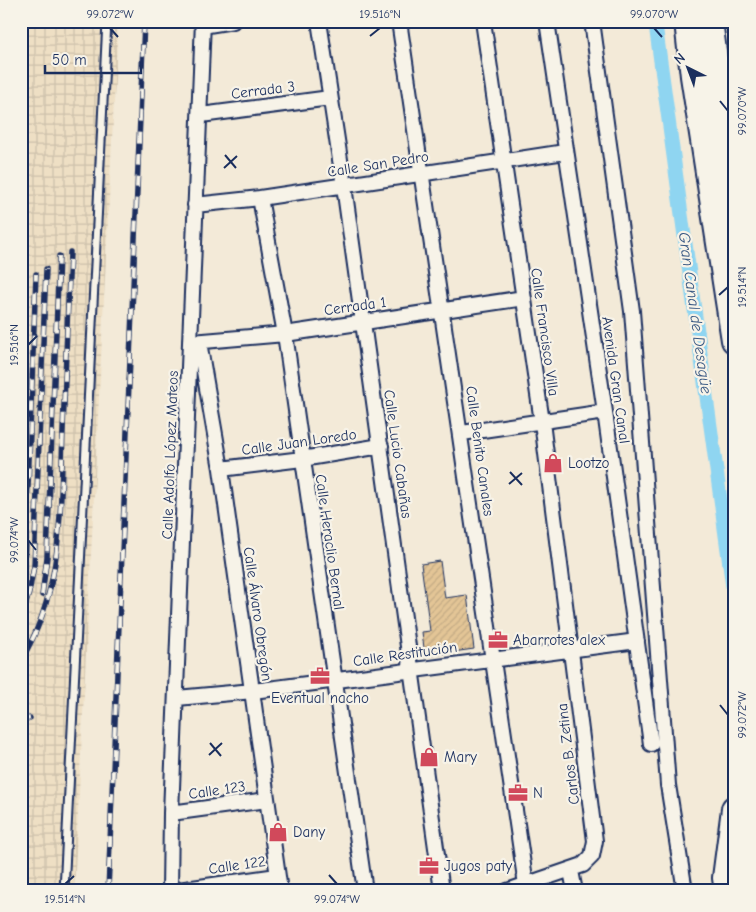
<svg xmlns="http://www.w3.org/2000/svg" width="756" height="912" font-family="'Comic Neue',sans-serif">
  <defs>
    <pattern id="industrial-grid" width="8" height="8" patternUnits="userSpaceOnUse" patternTransform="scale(1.25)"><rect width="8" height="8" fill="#eedfc4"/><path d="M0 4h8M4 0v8" fill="none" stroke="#ccc0ab"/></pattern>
    <pattern id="building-hatch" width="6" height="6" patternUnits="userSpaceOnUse" patternTransform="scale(1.25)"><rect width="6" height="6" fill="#e3c596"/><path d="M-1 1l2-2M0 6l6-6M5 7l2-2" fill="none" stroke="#c2aa84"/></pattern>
  </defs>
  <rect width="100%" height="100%" fill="#f3ead8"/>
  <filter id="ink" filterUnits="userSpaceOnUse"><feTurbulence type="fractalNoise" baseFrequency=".02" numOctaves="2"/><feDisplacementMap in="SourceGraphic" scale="10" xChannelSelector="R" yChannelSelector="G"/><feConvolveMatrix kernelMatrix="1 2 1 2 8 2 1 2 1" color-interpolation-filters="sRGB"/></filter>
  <g filter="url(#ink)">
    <path fill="url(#industrial-grid)" d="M 21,21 L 118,21 L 74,891 L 21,891 Z"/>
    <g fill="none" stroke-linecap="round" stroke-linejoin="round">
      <path stroke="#8fd5f1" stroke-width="14" d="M 655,21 L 735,605"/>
    </g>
    <path fill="url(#building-hatch)" stroke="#1b2f5e" d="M 440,561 L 445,598 L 467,595 L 474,649 L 425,656 L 422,632 L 430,631 L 421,564 Z"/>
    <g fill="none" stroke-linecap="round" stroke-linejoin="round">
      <defs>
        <path id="lane" d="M 64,891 L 107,21"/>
        <path id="street" d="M 319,21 L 344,186 L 442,891
          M 399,21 L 526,885
          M 483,21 L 542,422 L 595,841 L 592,856 L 583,865 L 507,891
          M 547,21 L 605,412 L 651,744
          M 592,21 L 632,311 L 668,785 L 685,891
          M 202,26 L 233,21
          M 201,115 L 330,98
          M 260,198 L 285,334 L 365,891
          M 195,205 L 260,198 L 565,152
          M 192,342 L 285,334 L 524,298
          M 199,342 L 221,469 L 280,891
          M 462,433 L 605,412
          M 221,469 L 302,459 L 381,446
          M 177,698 L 253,691 L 637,641
          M 171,813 L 267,800
          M 571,871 L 575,891
          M 170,891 L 171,813 L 203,21
          M 171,891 L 277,876"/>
        <path id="highway" d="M 688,21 L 694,76 L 735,340
          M 709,21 L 735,218
          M 728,891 L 726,878 L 735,809"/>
      </defs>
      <use href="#lane" stroke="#1b2f5e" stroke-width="11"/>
      <use href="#street" stroke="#1b2f5e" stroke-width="18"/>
      <use href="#highway" stroke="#1b2f5e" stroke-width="30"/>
      <use href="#lane" stroke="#f7f3e8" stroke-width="7"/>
      <use href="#street" stroke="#f7f3e8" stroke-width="14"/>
      <use href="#highway" stroke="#f7f3e8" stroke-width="26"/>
      <defs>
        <path id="rail" d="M 21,588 L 25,568 L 36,274
          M 42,595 L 47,557 L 59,256
          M 21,620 L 29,593 L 34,566 L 46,269
          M 21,660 C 64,591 60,508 63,431 C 65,371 68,311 70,252
          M 21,721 L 30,718
          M 108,891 L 144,21"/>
      </defs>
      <use href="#rail" stroke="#1b2f5e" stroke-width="5.5"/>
      <use href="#rail" stroke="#f7f3e8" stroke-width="4" stroke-dasharray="11" stroke-linecap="butt"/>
    </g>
  </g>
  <path fill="none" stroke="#1b2f5e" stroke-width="2" d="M 110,28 L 118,37M 654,28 L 662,37M 370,36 L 380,28M 720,101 L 728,111M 225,155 L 236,168M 224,168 L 237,156M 719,295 L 728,287M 28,345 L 37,336M 510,472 L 522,485M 509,484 L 522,473M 28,540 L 36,550M 720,705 L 728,715M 210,743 L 221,756M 209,755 L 222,743M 329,875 L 337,884M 65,884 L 74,876"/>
  <defs>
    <symbol id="shop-bare" viewBox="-9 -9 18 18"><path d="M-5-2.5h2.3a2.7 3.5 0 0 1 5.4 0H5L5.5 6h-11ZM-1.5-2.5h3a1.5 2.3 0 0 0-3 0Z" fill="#d1495b" stroke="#f7f3e8" stroke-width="2.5" paint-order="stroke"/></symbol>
    <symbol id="office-bare" viewBox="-9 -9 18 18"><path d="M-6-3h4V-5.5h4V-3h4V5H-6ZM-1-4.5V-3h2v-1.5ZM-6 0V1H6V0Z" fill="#d1495b" stroke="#f7f3e8" stroke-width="2.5" paint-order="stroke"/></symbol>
  </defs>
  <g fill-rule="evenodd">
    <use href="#shop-bare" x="539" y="449" width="28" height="28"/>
    <use href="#office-bare" x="484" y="626" width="28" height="28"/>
    <use href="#office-bare" x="306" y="662" width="28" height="28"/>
    <use href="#shop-bare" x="415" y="743" width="28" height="28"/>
    <use href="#office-bare" x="504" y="779" width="28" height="28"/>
    <use href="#shop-bare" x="264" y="818" width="28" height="28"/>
    <use href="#office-bare" x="415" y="852" width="28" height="28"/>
  </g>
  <g text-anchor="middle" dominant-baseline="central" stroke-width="4.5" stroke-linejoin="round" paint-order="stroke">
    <g font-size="15" fill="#1b2f5e" stroke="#f7f3e8">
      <text transform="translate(263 90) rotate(-7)">Cerrada 3</text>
      <text transform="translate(378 164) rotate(-9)">Calle San Pedro</text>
      <text transform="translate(355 306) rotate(-8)">Cerrada 1</text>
      <text transform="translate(545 332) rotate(82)">Calle Francisco Villa</text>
      <text transform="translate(616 380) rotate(82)">Avenida Gran Canal</text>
      <text transform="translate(299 442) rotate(-8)">Calle Juan Loredo</text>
      <text transform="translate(480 451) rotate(82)">Calle Benito Canales</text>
      <text transform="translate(398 454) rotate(82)">Calle Lucio Cabañas</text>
      <text transform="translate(170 455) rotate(-88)">Calle Adolfo López Mateos</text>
      <text transform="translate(330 542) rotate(82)">Calle Heraclio Bernal</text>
      <text transform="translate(258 614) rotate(82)">Calle Álvaro Obregón</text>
      <text transform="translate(405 654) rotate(-8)">Calle Restitución</text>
      <text transform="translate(568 754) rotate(-97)">Carlos B. Zetina</text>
      <text transform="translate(217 790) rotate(-8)">Calle 123</text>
      <text transform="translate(237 865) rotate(-8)">Calle 122</text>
    </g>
    <g font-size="15" fill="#1b2f5e" stroke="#f7f3e8" text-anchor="start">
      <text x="568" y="463">Lootzo</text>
      <text x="513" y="640">Abarrotes alex</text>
      <text x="320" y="698" text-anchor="middle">Eventual nacho</text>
      <text x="444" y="757">Mary</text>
      <text x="533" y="793">N</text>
      <text x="293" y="832">Dany</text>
      <text x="444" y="866">Jugos paty</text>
    </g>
    <g font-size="16" font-style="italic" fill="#385883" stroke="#f7f3e8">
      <text transform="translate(695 313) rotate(82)">Gran Canal de Desagüe</text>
    </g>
  </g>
  <rect width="756" height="912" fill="none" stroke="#f7f3e8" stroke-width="55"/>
  <g transform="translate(688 68) rotate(318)" stroke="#f7f3e8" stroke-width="4" paint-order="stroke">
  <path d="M0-4L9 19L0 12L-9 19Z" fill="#1b2f5e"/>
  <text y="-8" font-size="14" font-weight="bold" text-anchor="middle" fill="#1b2f5e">N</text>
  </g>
  <path d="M45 65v8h96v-8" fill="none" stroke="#1b2f5e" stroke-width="2.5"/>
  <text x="52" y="65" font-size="15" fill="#1b2f5e" stroke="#f7f3e8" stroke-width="4" paint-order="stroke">50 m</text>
  <rect x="28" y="28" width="700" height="856" fill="none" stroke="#1b2f5e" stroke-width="2"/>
  <g font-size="12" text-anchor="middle" fill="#1b2f5e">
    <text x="110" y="18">99.072°W</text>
    <text x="380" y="18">19.516°N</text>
    <text x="654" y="18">99.070°W</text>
    <text transform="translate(742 111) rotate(-90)" y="4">99.070°W</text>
    <text transform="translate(742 287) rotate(-90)" y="4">19.514°N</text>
    <text transform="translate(14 345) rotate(-90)" y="4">19.516°N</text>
    <text transform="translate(14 540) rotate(-90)" y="4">99.074°W</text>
    <text transform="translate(742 715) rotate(-90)" y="4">99.072°W</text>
    <text x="65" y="903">19.514°N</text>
    <text x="337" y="903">99.074°W</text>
  </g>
</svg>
